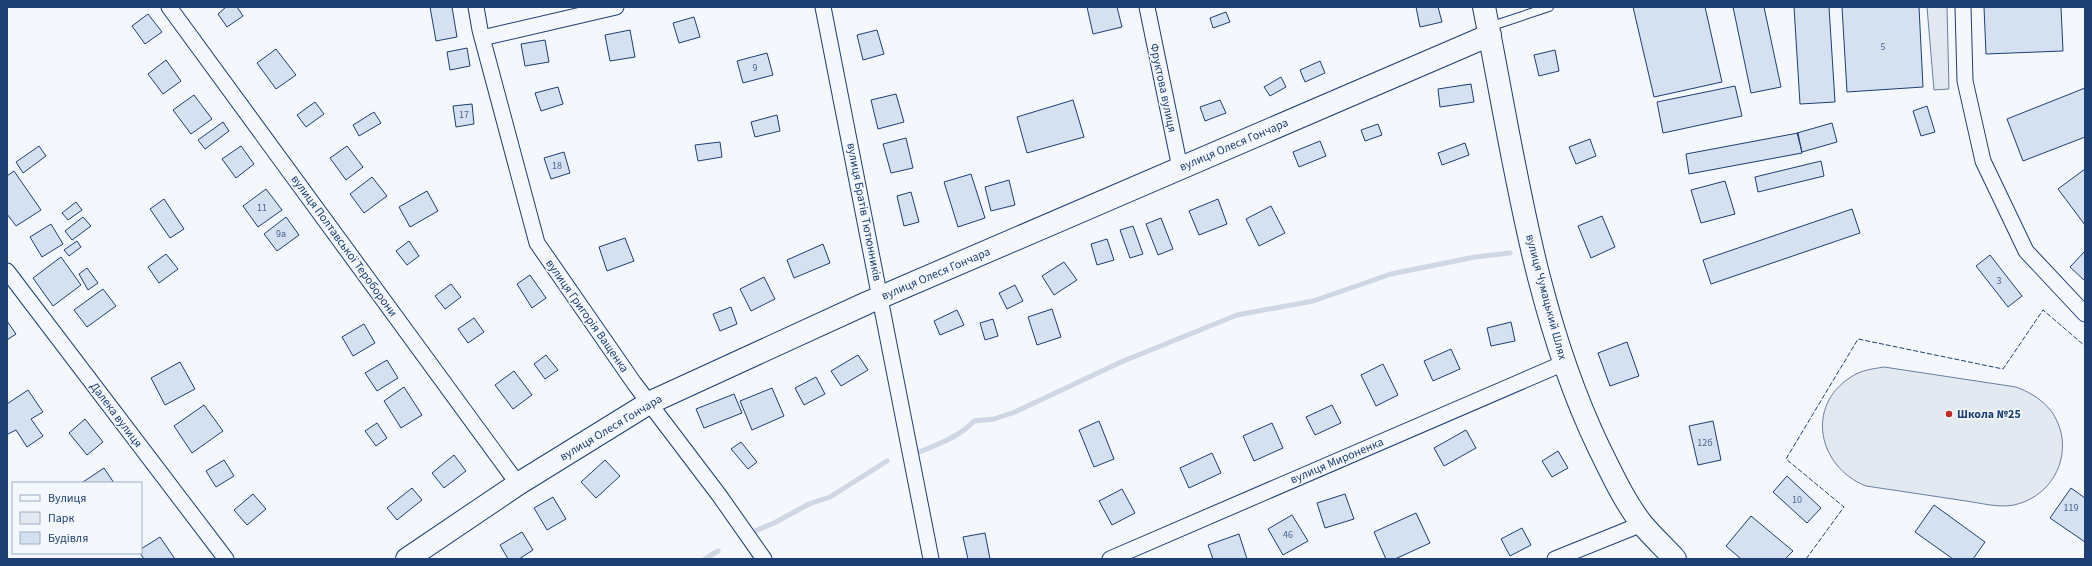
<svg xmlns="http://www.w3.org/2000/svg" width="2092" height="566" font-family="'Source Sans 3',sans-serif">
  <rect width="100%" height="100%" fill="#f4f7fb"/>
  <path fill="#e3e9f0" stroke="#687fa3" d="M 1884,367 L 2016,387 C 2040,396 2058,411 2062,438 C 2066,470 2045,498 2014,505 C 1998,508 1981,503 1966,501 C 1933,496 1900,491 1866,486 C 1818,467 1805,406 1851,377 C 1861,370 1872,369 1884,367 Z"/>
  <path fill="#e3e8f0" stroke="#687fa3" d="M 1927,7 L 1947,7 L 1949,89 L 1934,90 Z"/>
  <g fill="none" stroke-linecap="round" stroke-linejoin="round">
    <path stroke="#cfd7e4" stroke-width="5" d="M 919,452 C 939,444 959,437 974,421 L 994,419 L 1015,412 L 1121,362 L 1237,315 L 1313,301 L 1391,274 L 1475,257 L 1510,253
      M 755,531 L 774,523 L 809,504 L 830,497 L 887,461
      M 705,559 L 718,551"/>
  </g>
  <path fill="#d5e0f0" stroke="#1d3f73" d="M 226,7 L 237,7 L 243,16 L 227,27 L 218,14 Z
    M 430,7 L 452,7 L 457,37 L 436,41 Z
    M 1087,7 L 1117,7 L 1122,27 L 1093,34 Z
    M 1416,7 L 1438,7 L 1442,22 L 1420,27 Z
    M 1633,7 L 1705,7 L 1722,82 L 1654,97 Z
    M 1733,7 L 1764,7 L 1781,87 L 1751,93 Z
    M 1794,7 L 1829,7 L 1835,102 L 1800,104 Z
    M 1842,7 L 1919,7 L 1923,87 L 1847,92 Z
    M 1984,7 L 2061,7 L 2063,51 L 1986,54 Z
    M 1226,12 L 1230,22 L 1213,28 L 1210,18 Z
    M 148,14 L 162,32 L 145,44 L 132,26 Z
    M 694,17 L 700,37 L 679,43 L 673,23 Z
    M 630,30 L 635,57 L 610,61 L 605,35 Z
    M 877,30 L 884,54 L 863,60 L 857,35 Z
    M 545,40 L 549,62 L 525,66 L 521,44 Z
    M 467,48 L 470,66 L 450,70 L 447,52 Z
    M 276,49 L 296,75 L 276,89 L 257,63 Z
    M 1555,50 L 1559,71 L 1539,76 L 1534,55 Z
    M 767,53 L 773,75 L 743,83 L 737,61 Z
    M 166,60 L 181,81 L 163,94 L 148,74 Z
    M 1320,61 L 1325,73 L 1305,82 L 1300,70 Z
    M 1281,77 L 1286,87 L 1270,96 L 1264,87 Z
    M 1471,84 L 1474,102 L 1440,107 L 1438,89 Z
    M 1735,86 L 1742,116 L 1663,133 L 1657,102 Z
    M 558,87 L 563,104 L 541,111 L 535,93 Z
    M 2085,88 L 2085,137 L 2023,161 L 2007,119 Z
    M 896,94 L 904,122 L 878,129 L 871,100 Z
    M 194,95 L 212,119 L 191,134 L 173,110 Z
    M 1073,100 L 1084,137 L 1027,153 L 1017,117 Z
    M 1220,100 L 1226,113 L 1205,121 L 1200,107 Z
    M 315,102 L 324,114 L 306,127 L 297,115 Z
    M 472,104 L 474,124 L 456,127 L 453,106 Z
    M 1927,106 L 1935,132 L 1921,136 L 1913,111 Z
    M 374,112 L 381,123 L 359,136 L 353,125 Z
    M 777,115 L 780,131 L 755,137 L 751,122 Z
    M 223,122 L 229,131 L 205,149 L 198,140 Z
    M 1832,123 L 1837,142 L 1802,152 L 1797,133 Z
    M 1378,124 L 1382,135 L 1365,141 L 1361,130 Z
    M 1798,133 L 1802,153 L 1689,174 L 1686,154 Z
    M 906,138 L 913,168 L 891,173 L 883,144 Z
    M 1590,139 L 1596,156 L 1576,164 L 1569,147 Z
    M 1320,141 L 1326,156 L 1299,167 L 1293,152 Z
    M 720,142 L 722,157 L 698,161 L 695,145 Z
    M 1465,143 L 1469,155 L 1442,165 L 1438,153 Z
    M 39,146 L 46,156 L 23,173 L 16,162 Z
    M 241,146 L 254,164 L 236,178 L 222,159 Z
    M 347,146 L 363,167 L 346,180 L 330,158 Z
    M 564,152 L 570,173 L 551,179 L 544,158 Z
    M 1821,161 L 1824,176 L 1758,192 L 1755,177 Z
    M 2085,169 L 2085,225 L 2058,189 Z
    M 14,171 L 41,210 L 16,226 L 7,214 L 7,176 Z
    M 971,174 L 985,218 L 958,227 L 944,182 Z
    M 372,177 L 387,196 L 364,213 L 350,194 Z
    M 1009,180 L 1015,205 L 991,211 L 985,187 Z
    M 1725,181 L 1735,214 L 1701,223 L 1691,190 Z
    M 266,189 L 282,210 L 258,227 L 243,206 Z
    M 427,191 L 438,211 L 410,227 L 399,207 Z
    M 911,192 L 919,222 L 904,226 L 897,196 Z
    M 164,199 L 184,229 L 170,238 L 150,209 Z
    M 1218,199 L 1227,224 L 1199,235 L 1189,211 Z
    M 76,202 L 82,210 L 68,220 L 62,213 Z
    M 1271,206 L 1285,233 L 1259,246 L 1246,219 Z
    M 1852,209 L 1860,233 L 1711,284 L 1703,260 Z
    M 1602,216 L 1615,247 L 1591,258 L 1578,226 Z
    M 83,217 L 91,226 L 72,240 L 65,231 Z
    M 286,217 L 299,235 L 277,251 L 264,234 Z
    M 1161,218 L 1173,249 L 1158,255 L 1146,224 Z
    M 51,224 L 63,244 L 42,257 L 30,237 Z
    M 1133,226 L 1143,254 L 1130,258 L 1120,230 Z
    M 625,238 L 634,261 L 607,271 L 599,247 Z
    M 1107,239 L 1114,260 L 1097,265 L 1091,244 Z
    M 77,241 L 81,247 L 69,256 L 64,250 Z
    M 409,241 L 419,256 L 407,265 L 396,251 Z
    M 823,244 L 830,263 L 794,278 L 787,260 Z
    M 2085,251 L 2085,281 L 2070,267 Z
    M 166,254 L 178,269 L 159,283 L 148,267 Z
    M 1990,255 L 2022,296 L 2008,307 L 1976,266 Z
    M 61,257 L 81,285 L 53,306 L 33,278 Z
    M 1064,262 L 1077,280 L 1054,295 L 1042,276 Z
    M 87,268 L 98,283 L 88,290 L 79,274 Z
    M 530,275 L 546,298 L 532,308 L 517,284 Z
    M 764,277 L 775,299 L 751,311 L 740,289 Z
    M 451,284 L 461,297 L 445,309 L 435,296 Z
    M 1015,285 L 1023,301 L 1007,309 L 999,293 Z
    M 103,289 L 116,306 L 87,327 L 74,310 Z
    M 731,307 L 737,324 L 720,331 L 713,314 Z
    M 1052,309 L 1061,337 L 1037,345 L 1028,317 Z
    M 957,310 L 964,325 L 940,335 L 934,321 Z
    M 474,318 L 484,332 L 468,343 L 458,329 Z
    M 993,319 L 998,336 L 985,340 L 980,323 Z
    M 7,321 L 16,334 L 7,340 Z
    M 1511,322 L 1515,341 L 1491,346 L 1487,328 Z
    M 364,324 L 375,343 L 353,356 L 342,337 Z
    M 1627,342 L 1639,376 L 1610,386 L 1598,353 Z
    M 1451,349 L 1460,369 L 1433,381 L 1424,361 Z
    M 546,355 L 558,370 L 545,379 L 534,364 Z
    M 858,355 L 868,370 L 841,386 L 831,371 Z
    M 387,360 L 398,378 L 377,391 L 365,373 Z
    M 180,362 L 195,389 L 165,405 L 151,378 Z
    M 1383,364 L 1398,395 L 1376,406 L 1361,375 Z
    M 514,371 L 532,395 L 513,409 L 495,385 Z
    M 816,377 L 825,394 L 804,405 L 795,388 Z
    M 404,387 L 422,415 L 401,428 L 384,401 Z
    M 772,388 L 784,416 L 752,430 L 740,401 Z
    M 28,390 L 43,412 L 31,419 L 43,436 L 27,447 L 16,430 L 8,434 L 7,432 L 7,404 Z
    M 734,394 L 742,413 L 704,428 L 696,409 Z
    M 204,405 L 223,431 L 192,453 L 174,426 Z
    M 1332,405 L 1341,423 L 1315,435 L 1306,417 Z
    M 85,419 L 103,442 L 87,455 L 69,433 Z
    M 1099,421 L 1114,459 L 1094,467 L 1079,430 Z
    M 1713,421 L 1721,460 L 1698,465 L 1689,426 Z
    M 377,423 L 387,438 L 376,446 L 365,431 Z
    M 1272,423 L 1283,448 L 1254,461 L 1243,436 Z
    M 1466,430 L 1476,448 L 1444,466 L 1434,448 Z
    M 741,442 L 757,462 L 748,469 L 731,449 Z
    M 1558,451 L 1568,468 L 1552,477 L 1542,461 Z
    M 1212,453 L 1221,473 L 1189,488 L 1180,468 Z
    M 454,455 L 466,471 L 444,488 L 432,473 Z
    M 224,460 L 234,476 L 216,487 L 206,471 Z
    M 605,460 L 620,476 L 596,498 L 581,482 Z
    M 104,468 L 114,483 L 84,483 L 83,482 Z
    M 1787,476 L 1821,508 L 1807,523 L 1773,492 Z
    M 412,488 L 422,500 L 397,520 L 387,508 Z
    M 2071,488 L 2085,498 L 2085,542 L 2050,518 Z
    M 1122,489 L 1135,513 L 1112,525 L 1099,501 Z
    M 253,494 L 266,509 L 247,525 L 234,510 Z
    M 1345,494 L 1354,519 L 1325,528 L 1317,503 Z
    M 553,497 L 566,519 L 547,530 L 534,508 Z
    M 1934,505 L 1985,542 L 1973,559 L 1953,559 L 1915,532 Z
    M 1416,513 L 1430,543 L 1395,559 L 1386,559 L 1374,532 Z
    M 1292,515 L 1308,541 L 1283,555 L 1268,529 Z
    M 1751,516 L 1793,551 L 1785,559 L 1741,559 L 1726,546 Z
    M 1522,528 L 1531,545 L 1510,556 L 1501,539 Z
    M 522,532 L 533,550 L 519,559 L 508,559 L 500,545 Z
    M 985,533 L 990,559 L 968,559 L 963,537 Z
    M 1239,534 L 1247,559 L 1213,559 L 1208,545 Z
    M 160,537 L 175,559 L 144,559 L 140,553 L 141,549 Z"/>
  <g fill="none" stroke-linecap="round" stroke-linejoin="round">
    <defs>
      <path id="service" d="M 1489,27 L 1549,7"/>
      <path id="minor" d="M 169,7 L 518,484
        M 476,7 L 480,30 L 537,243 L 634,383 L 719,495 L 764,559
        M 823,7 L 931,559
        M 1147,7 L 1180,168
        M 1963,7 L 1965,81 L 1983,161 L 2026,251 L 2085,314
        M 482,38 L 616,7
        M 7,271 L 226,559
        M 1110,559 L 1564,363
        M 1555,559 L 1642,524"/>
      <path id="secondary" d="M 1484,7 C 1514,155 1533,311 1599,448 C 1612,474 1624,501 1642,524 C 1652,536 1664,547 1675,559
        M 407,559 L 518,484 L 649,403 L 867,303 L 1490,35"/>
    </defs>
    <use href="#service" stroke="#1d3f73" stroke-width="10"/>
    <use href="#minor" stroke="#1d3f73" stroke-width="17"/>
    <use href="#secondary" stroke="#1d3f73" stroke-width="24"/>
    <use href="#service" stroke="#f4f7fb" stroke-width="8"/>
    <use href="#minor" stroke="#f4f7fb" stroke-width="15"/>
    <use href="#secondary" stroke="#f4f7fb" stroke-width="22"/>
    <path stroke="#1d3f73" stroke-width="1" stroke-dasharray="5 2" stroke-linecap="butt" d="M 1806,559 L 1844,507 L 1786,459 L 1858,339 L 2003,369 L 2043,310 L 2085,346"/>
  </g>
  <circle fill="#c62828" stroke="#f4f7fb" stroke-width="1.5" cx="1949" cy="414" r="4"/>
  <g text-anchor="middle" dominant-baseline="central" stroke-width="3" stroke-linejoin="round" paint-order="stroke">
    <g font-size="10" fill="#4b6792">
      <text x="1883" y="47">5</text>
      <text x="755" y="68">9</text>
      <text x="464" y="115">17</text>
      <text x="557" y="166">18</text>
      <text x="262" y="208">11</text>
      <text x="281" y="234">9а</text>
      <text x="1999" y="281">3</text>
      <text x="1705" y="443">12б</text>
      <text x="1797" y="500">10</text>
      <text x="2071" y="508">119</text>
      <text x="1288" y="535">46</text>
    </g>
    <g font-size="12" fill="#1d3f73" stroke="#f4f7fb">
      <text transform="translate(1163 88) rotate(78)">Фруктова вулиця</text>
      <text transform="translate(1234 145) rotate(-23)">вулиця Олеся Гончара</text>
      <text transform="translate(864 212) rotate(79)">вулиця Братів Тютюнників</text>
      <text transform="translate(344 246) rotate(54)">вулиця Полтавської Тероборони</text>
      <text transform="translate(936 274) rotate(-23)">вулиця Олеся Гончара</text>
      <text transform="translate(1546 297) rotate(75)">вулиця Чумацький Шлях</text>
      <text transform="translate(587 316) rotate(55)">вулиця Григорія Ващенка</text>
      <text transform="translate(116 415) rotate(53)">Далека вулиця</text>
      <text transform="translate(611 428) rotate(-31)">вулиця Олеся Гончара</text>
      <text transform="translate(1337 461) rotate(-23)">вулиця Мироненка</text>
    </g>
    <g font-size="12" font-weight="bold" fill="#1d3f73" stroke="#f4f7fb" text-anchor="start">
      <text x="1957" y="414">Школа №25</text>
    </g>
  </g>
  <rect width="2092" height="566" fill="none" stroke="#1d3f73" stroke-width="16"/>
  <rect x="12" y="482" width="130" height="72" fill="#f4f7fb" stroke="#9eadc5"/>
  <rect x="20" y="495" width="20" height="6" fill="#f4f7fb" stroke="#9eadc5"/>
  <text x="48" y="502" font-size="12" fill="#1d3f73">Вулиця</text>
  <rect x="20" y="512" width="20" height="12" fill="#e3e9f0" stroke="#9eadc5"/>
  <text x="48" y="522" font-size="12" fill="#1d3f73">Парк</text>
  <rect x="20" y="532" width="20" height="12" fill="#d5e0f0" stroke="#9eadc5"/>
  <text x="48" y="542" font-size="12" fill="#1d3f73">Будівля</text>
</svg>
